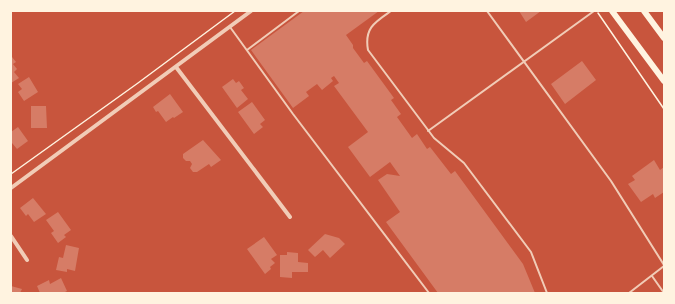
<svg xmlns="http://www.w3.org/2000/svg" width="675" height="304" font-family="Raleway,sans-serif">
  <rect width="100%" height="100%" fill="#c8553d"/>
  <path fill="#d67c66" d="M 304,11 L 379,11 L 346,35 L 353,45 L 353,48 L 364,63 L 367,61 L 394,98 L 391,100 L 401,114 L 397,117 L 412,138 L 417,134 L 427,149 L 430,147 L 451,174 L 455,171 L 523,264 L 535,293 L 438,293 L 386,222 L 400,212 L 378,180 L 387,174 L 400,176 L 390,162 L 370,177 L 348,147 L 368,132 L 334,86 L 339,83 L 334,76 L 331,78 L 333,81 L 322,90 L 317,84 L 306,92 L 309,96 L 293,108 L 251,50 Z
    M 519,11 L 541,11 L 526,22 Z
    M 12,57 L 16,62 L 13,64 L 17,69 L 14,72 L 19,78 L 11,83 L 11,58 Z
    M 582,61 L 596,80 L 565,104 L 551,84 Z
    M 29,77 L 38,92 L 24,101 L 18,92 L 22,89 L 18,84 Z
    M 233,79 L 236,83 L 239,81 L 244,88 L 241,90 L 248,99 L 237,108 L 222,87 Z
    M 170,94 L 183,112 L 174,118 L 173,117 L 166,122 L 158,111 L 156,112 L 153,107 Z
    M 252,102 L 265,120 L 260,124 L 263,127 L 254,134 L 238,112 Z
    M 31,106 L 46,106 L 47,128 L 31,128 Z
    M 18,127 L 28,141 L 17,149 L 12,143 L 11,144 L 11,132 Z
    M 203,140 L 221,160 L 211,167 L 209,164 L 197,172 L 193,172 L 190,168 L 192,164 L 190,161 L 186,161 L 183,158 L 183,154 Z
    M 654,160 L 660,170 L 664,167 L 664,192 L 655,198 L 653,194 L 641,202 L 628,184 L 635,180 L 632,176 Z
    M 33,198 L 46,214 L 34,222 L 28,214 L 26,216 L 20,208 Z
    M 58,212 L 71,230 L 64,235 L 66,237 L 58,243 L 51,233 L 54,231 L 46,220 Z
    M 325,234 L 339,238 L 345,244 L 330,258 L 323,250 L 315,257 L 308,250 Z
    M 264,237 L 277,255 L 271,259 L 275,263 L 270,267 L 271,269 L 265,274 L 247,249 Z
    M 66,245 L 79,248 L 75,271 L 67,269 L 67,272 L 56,270 L 59,257 L 63,258 Z
    M 287,252 L 298,253 L 298,262 L 308,263 L 308,272 L 292,272 L 292,278 L 280,277 L 280,255 L 287,255 Z
    M 61,278 L 67,291 L 63,293 L 40,293 L 37,286 L 49,280 L 50,284 Z
    M 11,286 L 22,289 L 20,293 L 11,293 Z"/>
  <g fill="none" stroke-linecap="round" stroke-linejoin="round">
    <path stroke="#fff3e0" stroke-width="1.5" d="M 598,13 L 664,109
      M 11,174 L 138,83 L 235,11"/>
    <path stroke="#f1ccb7" stroke-width="2" d="M 391,11 C 375,22 364,28 368,50 L 434,138 L 464,163 L 531,252 L 547,293
      M 487,11 L 611,181 L 664,265
      M 230,27 L 293,114 L 429,293
      M 247,50 L 299,11
      M 428,131 L 594,11
      M 652,276 L 664,293
      M 629,293 L 664,266"/>
    <path stroke="#f1ccb7" stroke-width="4" d="M 176,67 L 290,217
      M 11,188 L 251,11
      M 11,236 L 27,260"/>
    <path stroke="#fff3e0" stroke-width="6" d="M 612,11 L 664,81
      M 644,11 L 664,38"/>
  </g>
  <rect width="675" height="304" fill="none" stroke="#fff3e0" stroke-width="24"/>
</svg>
